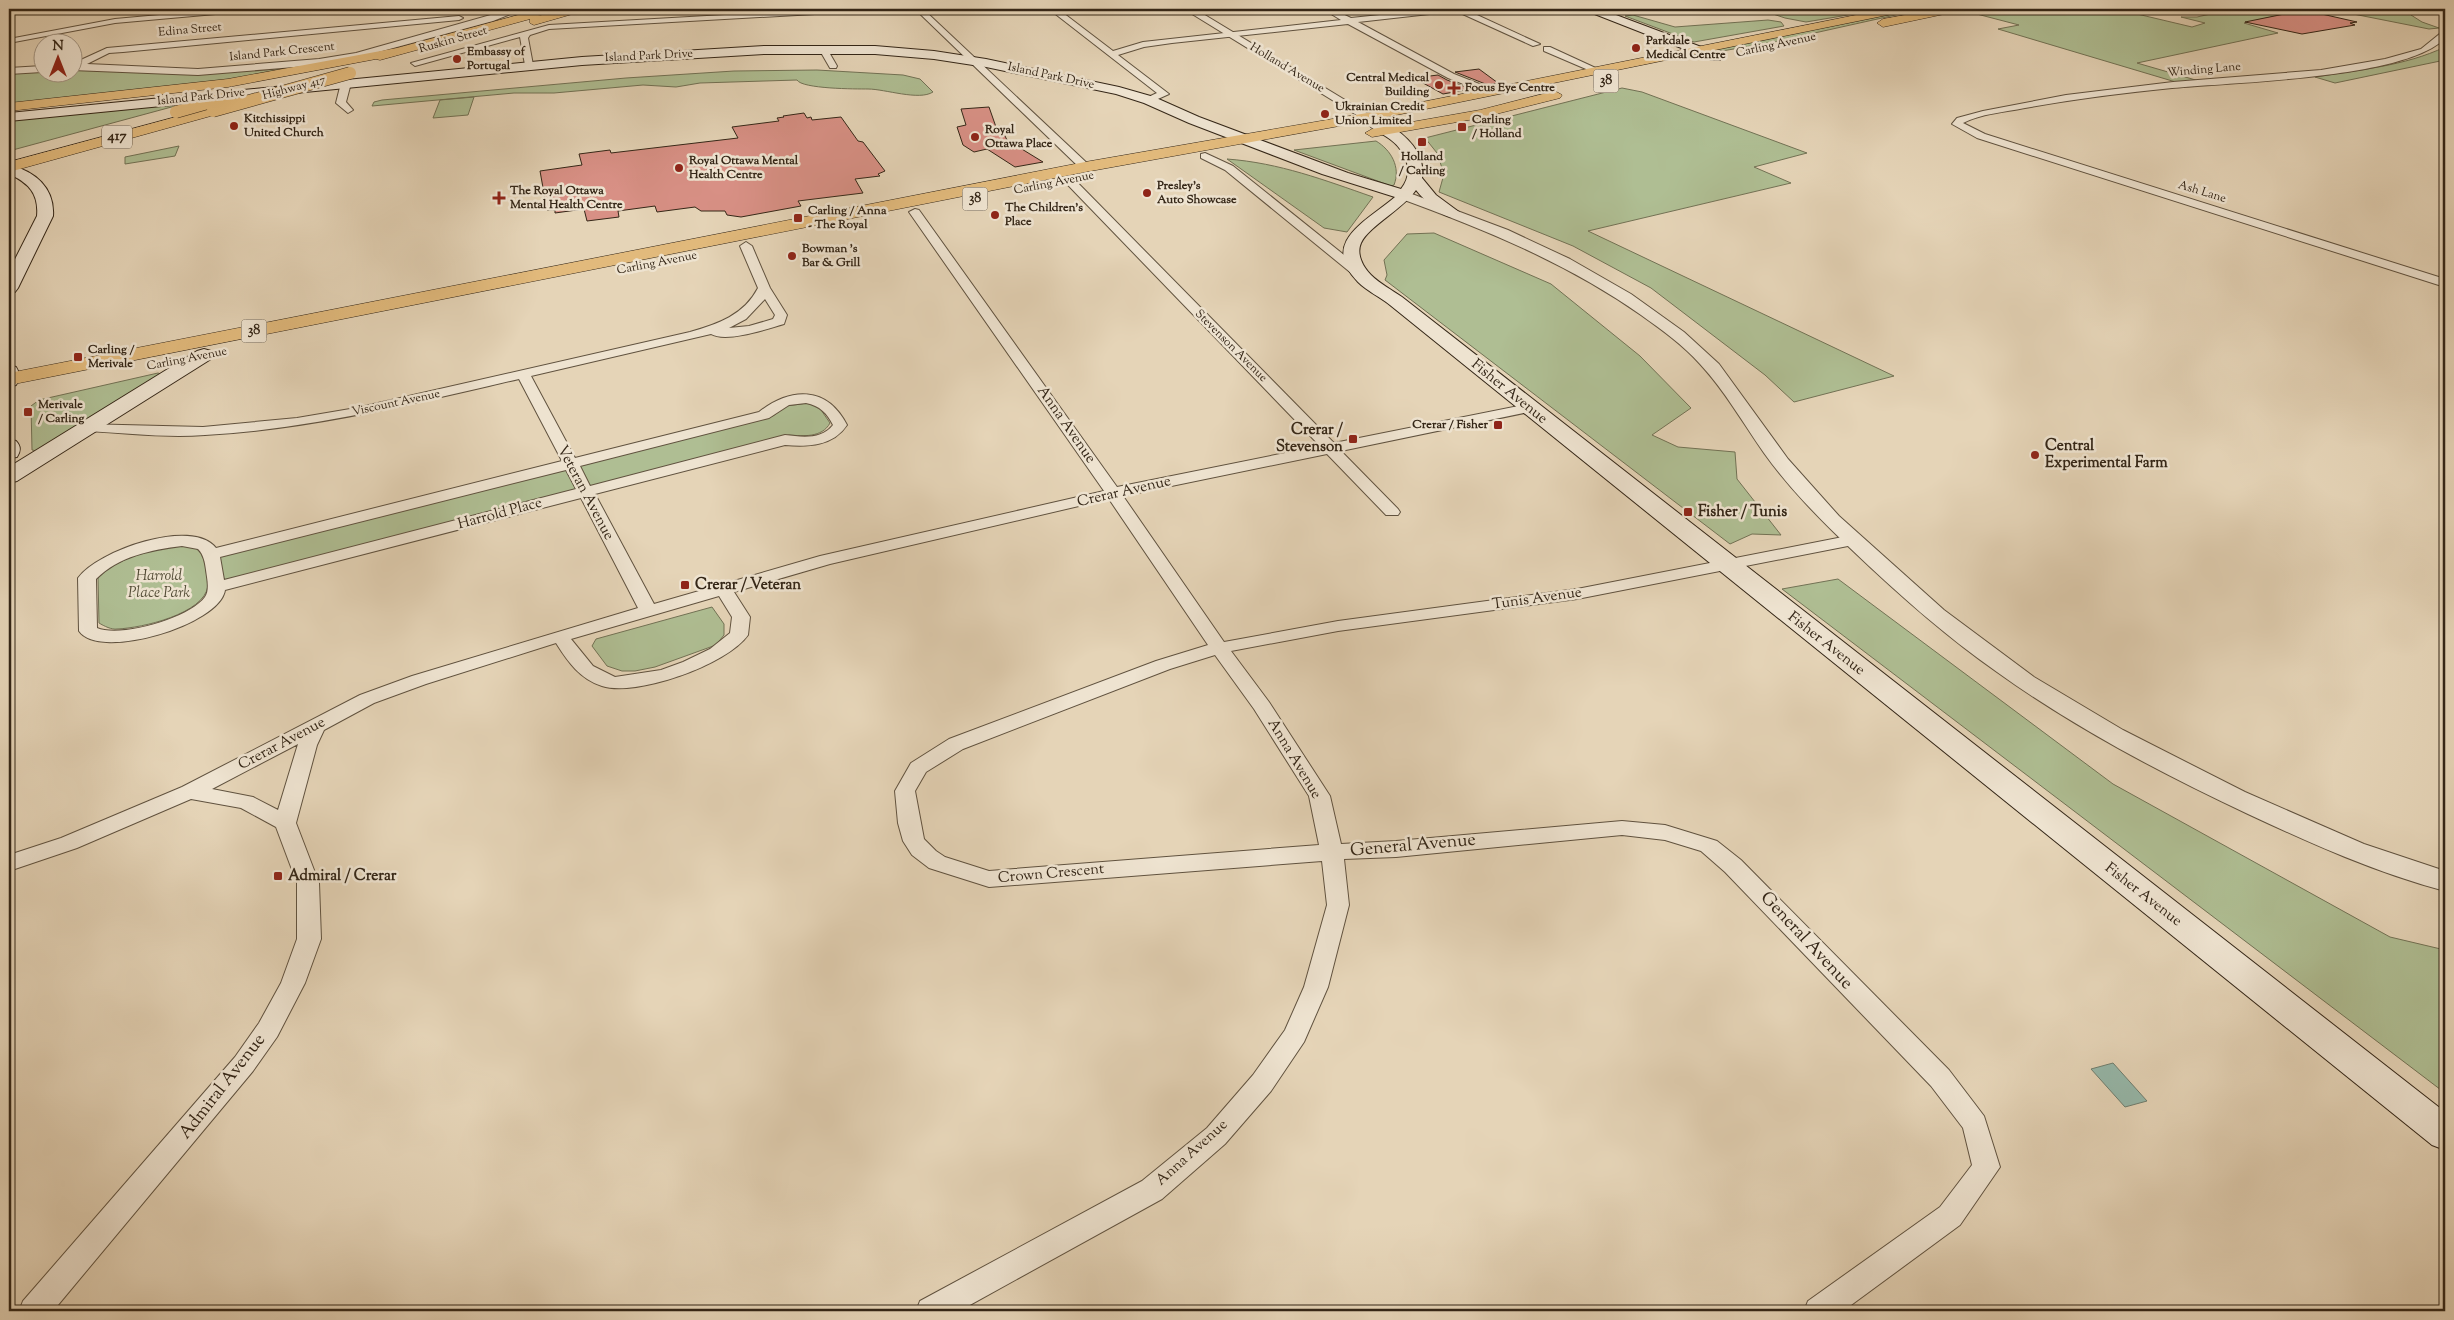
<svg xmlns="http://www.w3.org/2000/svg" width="2454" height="1320" font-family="'Sorts Mill Goudy',serif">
  <rect width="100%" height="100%" fill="#e5d4b7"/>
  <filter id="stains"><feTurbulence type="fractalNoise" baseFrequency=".004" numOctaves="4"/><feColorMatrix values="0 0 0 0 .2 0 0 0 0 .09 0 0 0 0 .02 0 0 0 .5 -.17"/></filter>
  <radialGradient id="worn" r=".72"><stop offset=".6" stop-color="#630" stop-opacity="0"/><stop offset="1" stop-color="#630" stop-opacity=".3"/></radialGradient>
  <path fill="#afbe93" stroke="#727255" d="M 1758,9 L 1877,9 L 1878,10 L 1806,22 L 1785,18 Z
    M 1985,9 L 2116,9 L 2192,27 L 2205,23 L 2181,17 L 2197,17 L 2233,9 L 2310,9 L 2337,14 L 2308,9 L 2244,23 L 2278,33 L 2137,63 L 2199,81 L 2179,83 L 1998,29 L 2019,25 L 1969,12 Z
    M 2328,9 L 2370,9 L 2383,12 L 2413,9 L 2415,10 L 2411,15 L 2422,22 L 2439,28 L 2429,29 Z
    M 1898,13 L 1900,14 L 1774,42 L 1722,51 L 1717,49 Z
    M 1633,15 L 1675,27 L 1768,20 L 1781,22 L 1784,26 L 1694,42 L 1625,16 Z
    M 2445,47 L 2445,60 L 2335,83 L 2315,77 C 2358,70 2405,66 2445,47 Z
    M 333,59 L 263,76 L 9,106 L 9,70 L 42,68 L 42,72 L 72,72 L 73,66 L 181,71 Z
    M 817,70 L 903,75 L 920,79 L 933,92 C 919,101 885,89 868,89 C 856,89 802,89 797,80 L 700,83 L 676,87 L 643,85 L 554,93 L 514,93 L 372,106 L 374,102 L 382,100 L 626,78 L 734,71 Z
    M 1622,88 L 1642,92 L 1807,153 L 1754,167 L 1791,183 L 1588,231 L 1894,376 L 1794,402 L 1765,375 L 1651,288 L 1573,246 L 1439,192 L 1444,174 L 1437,153 L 1425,138 Z
    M 474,97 L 468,115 L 433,118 L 440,100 Z
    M 190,102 L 9,151 L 9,119 Z
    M 1376,141 C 1391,150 1401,167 1394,185 L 1391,186 L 1294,150 Z
    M 179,146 L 175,156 L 125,164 L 125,157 Z
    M 1227,159 C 1280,163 1324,180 1373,197 L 1347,232 L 1324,228 Z
    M 1434,233 L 1551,284 L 1640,356 L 1691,408 L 1652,435 L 1678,447 L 1735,452 L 1737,479 L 1781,535 L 1752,534 L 1730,544 L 1385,280 L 1387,275 L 1384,260 L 1407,234 Z
    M 158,373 L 161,374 L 37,451 L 32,450 L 31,406 L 39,400 Z
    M 809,403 L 819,407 L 830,423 C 822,438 803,436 789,435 L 208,586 C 204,614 142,628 117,629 C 112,630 104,626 99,623 L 98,578 C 112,560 171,539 193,547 C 198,549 202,554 205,558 L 773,416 L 786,406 Z
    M 1838,579 L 2113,784 L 2390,937 L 2445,950 L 2445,1093 L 1782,589 Z
    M 712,607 L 724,624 L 724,635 L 716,645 L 655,667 L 635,671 L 622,671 L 607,666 L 592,646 L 596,639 Z"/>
  <path fill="#96b8aa" stroke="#6f7e6f" d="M 2113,1063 L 2147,1101 L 2125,1107 L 2091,1069 Z"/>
  <path fill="#d89085" stroke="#342617" d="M 2304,10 L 2357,22 L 2350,23 L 2355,25 L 2302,34 L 2245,22 Z
    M 1479,69 L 1498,83 L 1488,85 L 1455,72 Z
    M 1438,75 L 1447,80 L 1471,89 L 1443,94 L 1414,78 Z
    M 989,107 L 996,127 L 1000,126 L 1007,140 L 1043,162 L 1015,167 L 987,149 L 974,152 L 963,145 L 957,127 L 966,125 L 961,109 Z
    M 804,113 L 807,118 L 811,117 L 812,120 L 841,117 L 858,141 L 863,142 L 885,171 L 878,174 L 880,176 L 855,179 L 863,193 L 798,201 L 801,206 L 741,217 L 727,215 L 725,211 L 701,211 L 695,207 L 657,212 L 655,206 L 618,211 L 619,217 L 587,221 L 584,209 L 555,213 L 555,210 L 547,210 L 540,171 L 582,165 L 579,154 L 610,150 L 611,153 L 738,138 L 732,127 L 779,121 L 777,118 L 784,117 L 783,116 Z"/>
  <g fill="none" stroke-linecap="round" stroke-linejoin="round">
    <defs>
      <path id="minor" d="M 226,9 L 253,9 L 249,11 L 115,23 L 9,43 L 9,39 L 115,19 Z
        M 512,9 L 523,9 L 493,21 L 360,57 L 319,65 L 198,75 L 72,70 L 72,64 L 107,48 L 459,16 L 463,18 L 459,20 L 123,52 L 109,53 L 87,64 L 198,69 L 319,59 L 356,53 Z
        M 831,9 L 872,9 L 868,11 L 549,29 L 530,35 L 528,38 L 533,65 L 529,68 L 525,65 L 520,37 L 415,66 L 411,63 L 549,25 Z
        M 915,9 L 923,9 L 1089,165 L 1089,169 L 1081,169 Z
        M 1049,9 L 1058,9 L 1113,51 L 1143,42 L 1341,20 L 1323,9 L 1332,9 L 1351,18 L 1437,9 L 1464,9 L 1540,44 L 1533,46 L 1456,11 L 1358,22 L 1454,74 L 1492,89 L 1492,93 L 1489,94 L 1448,78 L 1348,24 L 1172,43 L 1144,47 L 1118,55 L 1169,94 L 1149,103 L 1146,102 L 1146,98 L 1157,93 Z
        M 2442,32 L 2445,32 L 2445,38 C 2407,79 2232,82 2172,88 C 2123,93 2074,99 2025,108 C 2005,112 1980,114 1963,123 L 1985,134 L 2445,279 L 2445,287 L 1977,138 L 1952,124 L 1957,118 L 1983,111 L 2066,95 L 2173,82 L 2321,70 L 2385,59 L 2421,49 Z
        M 820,47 L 826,47 L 837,66 L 836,68 L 830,68 L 819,49 Z
        M 1544,47 L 1550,47 L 1600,70 L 1593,72 L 1544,51 Z
        M 42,66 L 42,72 L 9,74 L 9,68 Z
        M 346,80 L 351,83 L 346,102 L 353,110 L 348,113 L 336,103 L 341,83 Z
        M 1205,153 L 1233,166 L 1369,275 L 1371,278 L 1369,281 L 1361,281 L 1225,170 L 1201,158 L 1201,154 Z
        M 1069,177 L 1073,178 L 1334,443 L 1529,404 L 1536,408 L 1529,412 L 1341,451 L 1398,509 L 1400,512 L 1398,515 L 1386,515 L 1327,454 L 1123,496 L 1224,642 L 1338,621 L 1577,589 L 1853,535 L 1859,536 L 1861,540 L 1859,544 L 1853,545 L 1577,599 L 1338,631 L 1231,651 L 1269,702 L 1330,796 L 1341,844 L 1396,841 L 1622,821 L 1665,825 L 1717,841 L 1741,860 L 1949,1070 L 1984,1116 L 2000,1167 L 1960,1225 L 1843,1311 L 1804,1311 L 1808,1301 L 1940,1207 L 1972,1165 L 1963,1128 L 1931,1086 L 1725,872 L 1701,851 L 1665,840 L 1622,835 L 1396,857 L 1344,859 L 1349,905 L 1328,987 L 1304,1042 L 1271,1091 L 1225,1144 L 1162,1199 L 959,1311 L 916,1311 L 920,1301 L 1142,1181 L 1207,1128 L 1253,1075 L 1285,1030 L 1304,987 L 1327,905 L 1322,861 L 989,887 L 929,868 L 912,855 L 903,841 L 898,823 L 895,791 L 911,763 L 949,739 L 1156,661 L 1208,645 L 1109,499 L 830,564 L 734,592 L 750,617 L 748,635 C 727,665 636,697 602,686 C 580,679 568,662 556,643 L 426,684 L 374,703 L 324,730 L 317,745 L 296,823 L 319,883 L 321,939 L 305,983 L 277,1037 L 253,1071 L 53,1311 L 19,1311 L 23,1301 L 235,1057 L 259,1023 L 281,983 L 297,939 L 297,883 L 276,827 L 241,808 L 191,799 L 77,848 L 9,871 L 9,855 L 61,838 L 182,787 L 360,695 L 412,676 L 638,608 L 581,498 L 225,590 C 220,625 99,661 79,631 L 78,578 C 97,551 192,517 216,548 L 562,461 L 519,379 C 415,403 312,429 205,435 C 166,438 126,433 87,431 L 80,427 L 82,424 L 203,427 L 297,418 L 356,408 L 690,332 C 718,324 744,315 758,288 L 740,246 L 746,242 L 752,246 L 770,288 L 787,315 L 784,324 C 767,329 726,343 711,334 L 531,376 L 575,458 L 759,412 C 791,387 827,386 847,425 C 833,446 809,447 785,445 L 595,494 L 654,604 L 820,556 L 1104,491 L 909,212 L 915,209 L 919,210 L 1117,487 L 1320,446 L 1065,182 L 1064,180 ZM 765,299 L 775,315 L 773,319 L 749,326 L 729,328 L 746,319 ZM 806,403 C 820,406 827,413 833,425 C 821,440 802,437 785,435 L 590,486 L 580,466 L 769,418 L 789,405 ZM 566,470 L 576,489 L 224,580 L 220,557 ZM 182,546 L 198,549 C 204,555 205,563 206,570 C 207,578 210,590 205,597 C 190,618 121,638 97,628 L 96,579 C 119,556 151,550 182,546 ZM 719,596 L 732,617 L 730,633 L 710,649 L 683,662 L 661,670 L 615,677 L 593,666 L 571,639 ZM 1215,655 L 1254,709 L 1309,796 L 1319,845 L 989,871 L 945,857 L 936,851 L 924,839 L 915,791 L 926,772 L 963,749 L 1170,669 ZM 298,744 L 278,810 L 253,797 L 212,789 Z"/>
      <path id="tertiary" d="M 1184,9 L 1195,9 L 1373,117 L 1367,120 L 1363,119 Z
        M 1404,191 L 1508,230 L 1570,259 L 1631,294 L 1684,332 L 1719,364 L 1788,459 L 1839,516 L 1944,610 L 2034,677 L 2123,730 L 2245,792 L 2364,844 L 2445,871 L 2445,891 C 2377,873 2312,844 2248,814 C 2161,773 2075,728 1997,672 C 1944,635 1896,592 1850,548 C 1819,518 1789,488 1764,453 C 1743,423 1725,391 1700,364 C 1683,345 1662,330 1641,315 C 1567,263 1484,229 1399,198 L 1397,195 Z"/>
      <path id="secondary" d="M 1586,9 L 1600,9 L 1720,54 L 1722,57 L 1720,60 L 1712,60 L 1587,11 Z
        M 764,46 L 875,46 L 934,51 L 986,59 L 1119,87 L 1154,97 L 1199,117 L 1348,173 L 1401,189 C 1408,180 1410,170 1406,160 C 1396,134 1374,135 1360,117 L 1362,114 C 1371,112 1377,117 1384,122 C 1405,134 1426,152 1422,178 L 1436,195 L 1459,212 L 1451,217 C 1437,213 1425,201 1416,190 C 1403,209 1369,226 1361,243 C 1356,254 1363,267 1371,275 C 1380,284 1392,290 1402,297 L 2445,1112 L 2445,1150 L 2432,1145 L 1390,305 C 1380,297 1367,291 1358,282 C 1319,242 1367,221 1395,197 L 1322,174 L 1189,123 L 1144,103 L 1116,94 L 986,67 L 934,59 L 875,54 L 764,54 L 582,65 L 9,121 L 9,113 L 582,57 Z
        M 9,165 C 35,171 55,188 53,216 L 18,288 L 15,292 L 9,293 L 9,271 L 37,216 C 39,194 29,183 9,174 Z
        M 204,349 L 211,351 L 214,355 L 211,359 L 17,481 L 9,483 L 9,467 L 197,351 Z
        M 9,365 L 16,367 C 20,373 20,379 16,385 L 9,387 Z
        M 9,439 L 16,441 C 21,446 21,451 17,457 L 9,458 Z"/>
      <path id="primary" d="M 1886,9 L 1908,9 L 1902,12 L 1367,121 L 1085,172 L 9,385 L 9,373 L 1085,162 L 1367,113 Z
        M 1938,9 L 1960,9 L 1954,12 L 1883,27 L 1877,23 L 1883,19 Z
        M 1555,91 L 1562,95 L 1560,98 L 1480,118 L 1372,137 L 1365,133 L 1372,129 L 1480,110 Z"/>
      <path id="motorway" d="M 540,9 L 558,9 L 538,16 L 567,9 L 585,9 L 583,11 L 534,25 L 530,23 L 530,19 L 380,60 L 376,59 L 228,87 L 9,111 L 9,103 L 228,79 L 397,48 Z
        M 213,107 L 220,111 L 218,114 L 9,172 L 9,162 Z"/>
    </defs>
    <use href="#minor" stroke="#60523f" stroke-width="2"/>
    <use href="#tertiary" stroke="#60523f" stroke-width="2"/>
    <use href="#secondary" stroke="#342617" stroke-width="2"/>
    <use href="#primary" stroke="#342617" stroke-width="1"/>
    <use href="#motorway" stroke="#342617" stroke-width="1"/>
    <use href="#minor" fill="#eee3d0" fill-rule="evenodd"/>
    <use href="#tertiary" fill="#eee3d0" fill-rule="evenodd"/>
    <use href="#secondary" fill="#eee3d0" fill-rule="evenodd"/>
    <use href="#primary" fill="#e2ba7c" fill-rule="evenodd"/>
    <use href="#motorway" fill="#e2ba7c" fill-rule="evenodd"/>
    <defs>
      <path id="motorway-bridge" d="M 213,111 L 350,73
        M 176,112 L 229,97"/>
    </defs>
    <use href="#motorway-bridge" stroke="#342617" stroke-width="13" stroke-linecap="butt"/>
    <use href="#motorway-bridge" stroke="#e2ba7c" stroke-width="12"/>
  </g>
  <g fill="#8f2418" stroke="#eee3d0" stroke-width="2">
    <circle cx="1636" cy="48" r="5"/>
    <circle cx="457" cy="59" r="5"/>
    <circle cx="1439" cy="85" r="5"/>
    <path d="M1451.5 80.5h5v5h5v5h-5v5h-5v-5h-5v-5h5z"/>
    <circle cx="1325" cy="114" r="5"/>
    <circle cx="234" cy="126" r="5"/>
    <rect x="1457" y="122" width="10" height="10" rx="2.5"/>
    <circle cx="975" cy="137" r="5"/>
    <rect x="1417" y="137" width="10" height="10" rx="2.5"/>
    <circle cx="679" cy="168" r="5"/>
    <circle cx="1147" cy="193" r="5"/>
    <path d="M496.5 190.5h5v5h5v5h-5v5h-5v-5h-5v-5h5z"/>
    <circle cx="995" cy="215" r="5"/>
    <rect x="793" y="213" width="10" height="10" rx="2.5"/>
    <circle cx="792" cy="256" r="5"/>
    <rect x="73" y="352" width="10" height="10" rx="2.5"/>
    <rect x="23" y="407" width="10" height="10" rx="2.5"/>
    <rect x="1493" y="420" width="10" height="10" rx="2.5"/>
    <rect x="1348" y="434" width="10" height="10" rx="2.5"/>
    <circle cx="2035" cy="455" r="5"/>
    <rect x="1683" y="507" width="10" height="10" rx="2.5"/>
    <rect x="680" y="580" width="10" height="10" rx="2.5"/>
    <rect x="273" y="871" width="10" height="10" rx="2.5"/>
  </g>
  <g text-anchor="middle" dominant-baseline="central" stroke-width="5" stroke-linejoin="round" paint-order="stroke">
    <g font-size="12" fill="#342617" stroke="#eee3d0">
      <text transform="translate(190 30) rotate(-5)">Edina Street</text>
      <text transform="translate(453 40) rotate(-16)">Ruskin Street</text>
      <text transform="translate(1776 45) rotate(-12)">Carling Avenue</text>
      <text transform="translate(282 52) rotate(-6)">Island Park Crescent</text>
      <text transform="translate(649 56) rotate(-3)">Island Park Drive</text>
      <text transform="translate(1287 68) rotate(31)">Holland Avenue</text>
      <text transform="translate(2204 70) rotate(-5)">Winding Lane</text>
      <text transform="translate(1051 76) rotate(12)">Island Park Drive</text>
      <text transform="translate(294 88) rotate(-15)">Highway 417</text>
      <text transform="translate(201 97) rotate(-6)">Island Park Drive</text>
      <text transform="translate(1054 183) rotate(-11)">Carling Avenue</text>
      <text transform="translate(2202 192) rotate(17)">Ash Lane</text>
      <text transform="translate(657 263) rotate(-11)">Carling Avenue</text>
      <text transform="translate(1231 346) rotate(45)">Stevenson Avenue</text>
      <text transform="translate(187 359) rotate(-11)">Carling Avenue</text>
      <text transform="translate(396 403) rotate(-12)">Viscount Avenue</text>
    </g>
    <g font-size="12" font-weight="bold" fill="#342617" stroke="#eee3d0" text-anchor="start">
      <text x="1646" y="41">Parkdale<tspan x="1646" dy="14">Medical Centre</tspan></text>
      <text x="467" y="52">Embassy of<tspan x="467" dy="14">Portugal</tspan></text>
      <text x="1429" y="78" text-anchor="end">Central Medical<tspan x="1429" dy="14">Building</tspan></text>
      <text x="1465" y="88">Focus Eye Centre</text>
      <text x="1335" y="107">Ukrainian Credit<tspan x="1335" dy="14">Union Limited</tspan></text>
      <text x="244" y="119">Kitchissippi<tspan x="244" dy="14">United Church</tspan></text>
      <text x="1472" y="120">Carling<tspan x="1472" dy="14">/ Holland</tspan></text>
      <text x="985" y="130">Royal<tspan x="985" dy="14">Ottawa Place</tspan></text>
      <text x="1422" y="157" text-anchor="middle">Holland<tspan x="1422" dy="14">/ Carling</tspan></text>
      <text x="689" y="161">Royal Ottawa Mental<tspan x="689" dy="14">Health Centre</tspan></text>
      <text x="1157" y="186">Presley's<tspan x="1157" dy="14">Auto Showcase</tspan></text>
      <text x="510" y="191">The Royal Ottawa<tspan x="510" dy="14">Mental Health Centre</tspan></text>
      <text x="1005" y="208">The Children's<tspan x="1005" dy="14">Place</tspan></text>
      <text x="808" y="211">Carling / Anna<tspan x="808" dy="14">- The Royal</tspan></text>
      <text x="802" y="249">Bowman 's<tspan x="802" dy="14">Bar &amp; Grill</tspan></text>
      <text x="88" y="350">Carling /<tspan x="88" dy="14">Merivale</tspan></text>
      <text x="38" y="405">Merivale<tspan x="38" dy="14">/ Carling</tspan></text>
      <text x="1488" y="425" text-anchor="end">Crerar / Fisher</text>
    </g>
    <g fill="#eee3d0" stroke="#6c5f4e" stroke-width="1">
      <rect x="1593.5" y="69.5" width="25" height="23" rx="4"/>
      <rect x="102" y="125.5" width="30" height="23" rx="4"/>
      <rect x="962.5" y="187.5" width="25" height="23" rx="4"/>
      <rect x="241.5" y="319.5" width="25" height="23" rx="4"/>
    </g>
    <g font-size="14" font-weight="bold" fill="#342617">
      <text x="1606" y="81">38</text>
      <text x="117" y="137">417</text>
      <text x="975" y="199">38</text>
      <text x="254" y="331">38</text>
    </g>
    <g font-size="15" fill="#342617" stroke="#eee3d0">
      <text transform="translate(1509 392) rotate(39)">Fisher Avenue</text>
      <text transform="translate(1066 425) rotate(55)">Anna Avenue</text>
      <text transform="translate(1124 492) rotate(-13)">Crerar Avenue</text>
      <text transform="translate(585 493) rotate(62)">Veteran Avenue</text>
      <text transform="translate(500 514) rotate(-15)">Harrold Place</text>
      <text transform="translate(1537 599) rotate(-8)">Tunis Avenue</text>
      <text transform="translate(1826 644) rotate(38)">Fisher Avenue</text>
      <text transform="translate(282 744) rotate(-28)">Crerar Avenue</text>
      <text transform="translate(1294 759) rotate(59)">Anna Avenue</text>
      <text transform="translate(1051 874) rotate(-5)">Crown Crescent</text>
      <text transform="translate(2143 895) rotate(38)">Fisher Avenue</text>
      <text transform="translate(1192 1153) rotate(-42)">Anna Avenue</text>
    </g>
    <g font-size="15" font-weight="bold" fill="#342617" stroke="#eee3d0" text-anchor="start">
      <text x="1343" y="430" text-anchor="end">Crerar /<tspan x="1343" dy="17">Stevenson</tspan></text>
      <text x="2045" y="446">Central<tspan x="2045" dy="17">Experimental Farm</tspan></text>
      <text x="1698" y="512">Fisher / Tunis</text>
      <text x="695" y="585">Crerar / Veteran</text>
      <text x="288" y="876">Admiral / Crerar</text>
    </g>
    <g font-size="15" font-style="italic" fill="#534c36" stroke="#eee3d0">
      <text x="159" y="576">Harrold<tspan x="159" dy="17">Place Park</tspan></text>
    </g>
    <g font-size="18" fill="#342617" stroke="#eee3d0">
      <text transform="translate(1413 846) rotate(-5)">General Avenue</text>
      <text transform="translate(1806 941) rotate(47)">General Avenue</text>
      <text transform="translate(223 1087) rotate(-52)">Admiral Avenue</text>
    </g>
  </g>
  <rect width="2454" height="1320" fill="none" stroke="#e5d4b7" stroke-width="30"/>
  <rect x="10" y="10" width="2434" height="1300" fill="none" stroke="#342617" stroke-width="2.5"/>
  <rect x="15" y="15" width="2424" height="1290" fill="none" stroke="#342617"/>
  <g transform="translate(58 58)"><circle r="24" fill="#eee3d0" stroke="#a49786"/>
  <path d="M0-4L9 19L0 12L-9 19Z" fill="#8f2418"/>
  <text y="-8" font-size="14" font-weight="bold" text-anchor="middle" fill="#342617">N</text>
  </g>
  <rect width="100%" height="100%" filter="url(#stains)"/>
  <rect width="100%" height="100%" fill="url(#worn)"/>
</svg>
